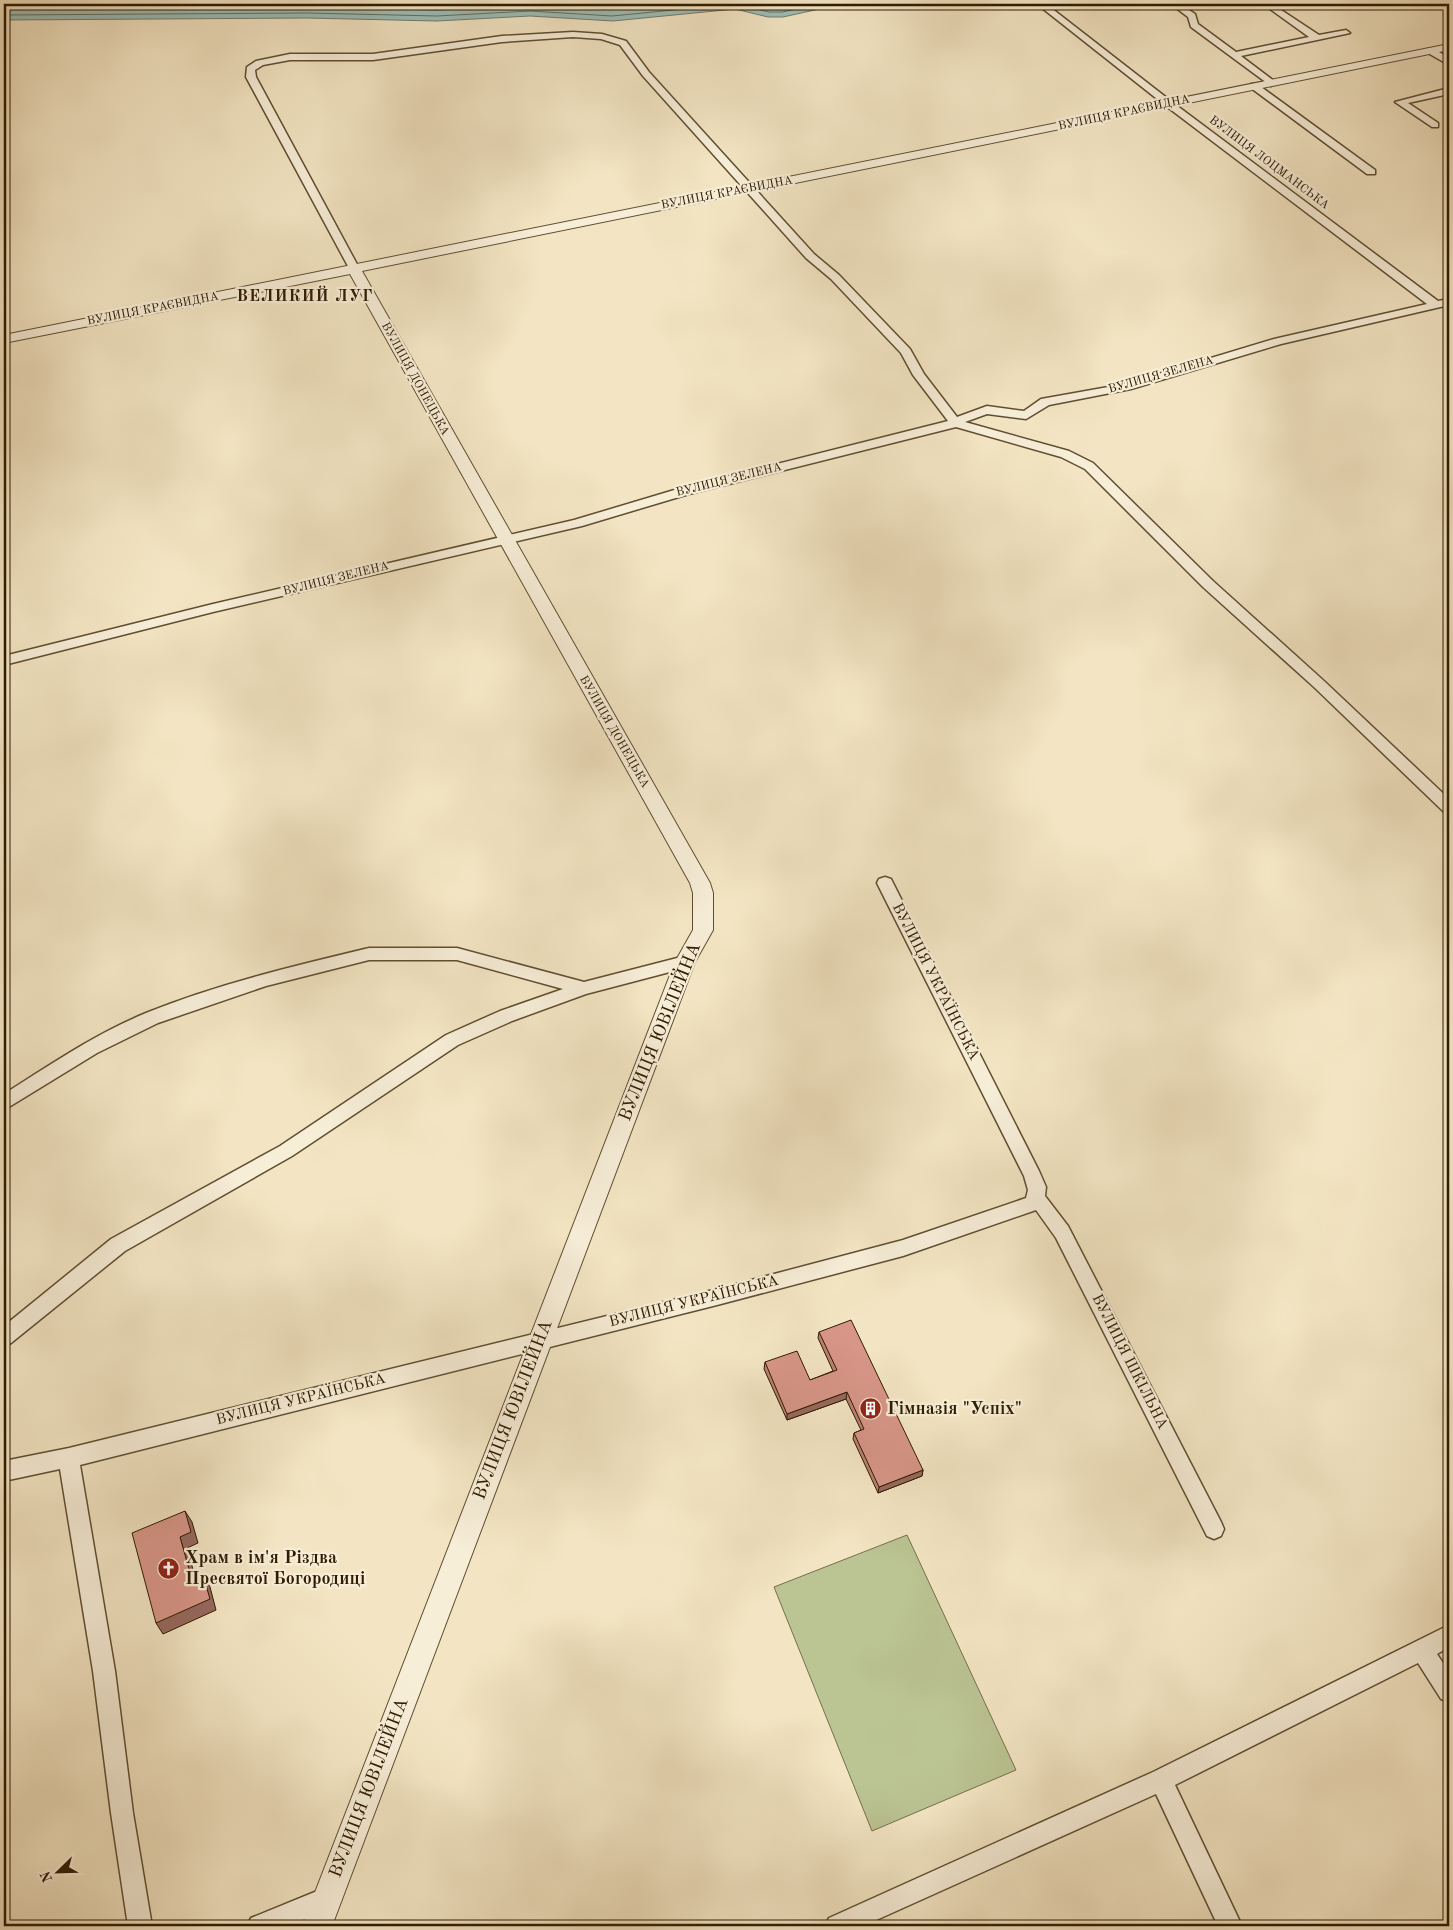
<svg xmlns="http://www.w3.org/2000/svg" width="1453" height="1930" font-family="'Old Standard TT',serif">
  <rect width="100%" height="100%" fill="#f3e5c3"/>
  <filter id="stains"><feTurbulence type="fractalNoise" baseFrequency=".004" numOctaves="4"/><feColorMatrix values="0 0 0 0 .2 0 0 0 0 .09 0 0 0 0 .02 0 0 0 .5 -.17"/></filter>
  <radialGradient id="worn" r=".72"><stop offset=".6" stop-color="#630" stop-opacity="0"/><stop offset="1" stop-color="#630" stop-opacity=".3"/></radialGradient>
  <path fill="#bbc493" stroke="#75704a" d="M 907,1535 L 1016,1770 L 872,1831 L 774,1587 Z"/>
  <path fill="#9cbeb8" stroke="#707d6e" d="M 4,4 L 842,4 L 783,17 L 768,17 L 735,9 L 613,21 L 530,16 L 437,21 L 307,18 L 4,20 Z"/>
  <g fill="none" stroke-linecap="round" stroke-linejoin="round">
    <path stroke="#666c5c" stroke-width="1" d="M 4,9 L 307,7 L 437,10 L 530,5 L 612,9 L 671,4
      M 4,15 L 307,13 L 437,16 L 530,11 L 612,16 L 735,4 L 769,12 L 782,12 L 823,4"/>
    <defs>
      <path id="minor" d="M 1037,4 L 1046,4 L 1172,102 L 1438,301 L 1449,299 L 1449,305 L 1281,344 L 1131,389 L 1049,405 L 1026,419 L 987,414 L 965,422 L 1069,451 L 1093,463 L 1213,581 L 1324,681 L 1449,799 L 1449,813 L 1444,812 L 1314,687 L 1203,587 L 1085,469 L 1061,457 L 956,427 L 689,494 L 582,526 L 213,612 L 4,665 L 4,656 L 213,604 L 574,520 L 681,488 L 948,421 L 913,375 L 901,353 L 831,279 L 806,258 L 643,76 L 620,45 L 601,39 L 573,37 L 502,42 L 373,60 L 290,60 L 263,65 L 255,70 L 256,77 L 359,268 L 354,271 L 349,268 L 246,77 L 247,67 L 256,61 L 290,54 L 373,54 L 502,36 L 573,32 L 602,34 L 626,41 L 649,72 L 814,254 L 839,275 L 910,349 L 924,374 L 957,417 L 987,406 L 1024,411 L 1041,399 L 1125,384 L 1274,339 L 1427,304 L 1166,106 Z
        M 1171,4 L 1180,4 L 1195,14 L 1198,24 L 1236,52 L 1309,37 L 1263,4 L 1272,4 L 1319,35 L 1346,30 L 1350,33 L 1241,56 L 1274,81 L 1276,83 L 1271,86 L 1191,27 L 1188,17 Z
        M 1428,49 L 1434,49 L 1449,58 L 1449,65 L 1428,53 Z
        M 1251,84 L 1257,84 L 1375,170 L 1375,174 L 1367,174 L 1251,88 Z
        M 1449,88 L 1449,94 L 1408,103 L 1438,123 L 1438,127 L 1432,127 L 1395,102 Z
        M 885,877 L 891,879 L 893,883 L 1039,1171 L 1046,1187 L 1045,1196 L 1068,1226 L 1221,1522 L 1224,1529 L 1221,1536 L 1214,1539 L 1207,1536 L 1056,1238 L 1036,1210 L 903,1256 L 717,1305 L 80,1465 L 115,1671 L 133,1813 L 152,1926 L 128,1926 L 111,1813 L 93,1671 L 60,1469 L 4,1481 L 4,1461 L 69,1448 L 717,1289 L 903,1240 L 1026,1198 L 1028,1190 L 1024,1176 L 877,883 L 879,879 Z
        M 369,948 L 457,948 L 584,982 L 685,956 L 691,958 L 693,962 L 691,966 L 685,968 L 586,994 L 512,1021 L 458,1045 L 292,1156 L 125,1251 L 11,1343 L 4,1346 L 4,1326 L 111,1239 L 280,1146 L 446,1035 L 500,1011 L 563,989 L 457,960 L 369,960 L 266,986 L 158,1023 L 97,1053 L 4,1110 L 4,1094 C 50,1065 95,1034 146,1013 C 218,984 294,966 369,948 Z
        M 1449,1625 L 1449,1647 L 1437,1654 L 1449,1672 L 1449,1702 L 1441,1699 L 1418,1663 L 1175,1785 L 1242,1926 L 1218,1926 L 1156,1794 L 863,1926 L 825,1926 L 829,1918 L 1153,1772 Z
        M 327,1887 L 335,1891 L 339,1899 L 335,1907 L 288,1926 L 247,1926 L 251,1918 Z"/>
      <path id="tertiary" d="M 1449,44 L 1449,50 L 362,271 L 710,883 L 713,893 L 713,930 L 695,962 L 332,1926 L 302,1926 L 675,962 L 693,930 L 693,893 L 690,883 L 350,274 L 4,343 L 4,335 Z"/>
    </defs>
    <use href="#minor" stroke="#604e31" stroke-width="3"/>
    <use href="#tertiary" stroke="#604e31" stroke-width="2"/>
    <use href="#minor" fill="#f7eed8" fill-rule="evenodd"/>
    <use href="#tertiary" fill="#f7eed8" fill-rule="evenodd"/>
  </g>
  <path fill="#ba8175" stroke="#2f1b00" d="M 819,1332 L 923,1470 L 922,1476 L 878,1493 L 853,1439 L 854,1433 L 861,1430 L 846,1399 L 787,1420 L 764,1369 L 765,1362 L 810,1380 L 833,1371 L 818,1338 Z"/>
  <path fill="#97695f" stroke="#2f1b00" d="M 847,1392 L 846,1399 L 787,1420 L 787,1414 Z
    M 923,1470 L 922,1476 L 878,1493 L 879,1487 Z
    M 185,1511 L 192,1522 L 198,1543 L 187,1548 L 199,1591 L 192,1580 L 180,1537 Z
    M 203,1575 L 210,1587 L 216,1610 L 163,1634 L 156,1623 Z"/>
  <path fill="#d89688" stroke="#2f1b00" d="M 851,1320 L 923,1470 L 879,1487 L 854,1433 L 864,1429 L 847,1392 L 787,1414 L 765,1362 L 797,1351 L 810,1380 L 837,1370 L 819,1332 Z
    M 185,1511 L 191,1532 L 180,1537 L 192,1580 L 203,1575 L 210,1599 L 156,1623 L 132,1533 Z"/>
  <defs>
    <symbol id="building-disc" viewBox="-11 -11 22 22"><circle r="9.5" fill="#8f2418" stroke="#f7eed8"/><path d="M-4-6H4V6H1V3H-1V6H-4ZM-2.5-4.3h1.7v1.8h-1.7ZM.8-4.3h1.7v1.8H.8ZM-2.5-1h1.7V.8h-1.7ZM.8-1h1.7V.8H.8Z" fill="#fff"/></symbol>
    <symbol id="church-disc" viewBox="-11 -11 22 22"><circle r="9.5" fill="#8f2418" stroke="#f7eed8"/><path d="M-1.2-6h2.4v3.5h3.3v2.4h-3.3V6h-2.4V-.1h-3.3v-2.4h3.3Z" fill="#fff"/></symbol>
  </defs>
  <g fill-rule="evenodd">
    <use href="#building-disc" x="858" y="1396" width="25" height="25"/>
    <use href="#church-disc" x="156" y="1556" width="25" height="25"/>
  </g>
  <g text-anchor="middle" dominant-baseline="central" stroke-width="4.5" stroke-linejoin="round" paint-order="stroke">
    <g font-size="12" fill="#2f1b00" stroke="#f7eed8">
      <text transform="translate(1124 113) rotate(-12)">ВУЛИЦЯ КРАЄВИДНА</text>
      <text transform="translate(1269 163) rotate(37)">ВУЛИЦЯ ЛОЦМАНСЬКА</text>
      <text transform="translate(727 193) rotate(-11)">ВУЛИЦЯ КРАЄВИДНА</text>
      <text transform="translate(153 309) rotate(-11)">ВУЛИЦЯ КРАЄВИДНА</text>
      <text transform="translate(1161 375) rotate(-16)">ВУЛИЦЯ ЗЕЛЕНА</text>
      <text transform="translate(415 379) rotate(61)">ВУЛИЦЯ ДОНЕЦЬКА</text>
      <text transform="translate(729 480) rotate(-14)">ВУЛИЦЯ ЗЕЛЕНА</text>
      <text transform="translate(336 579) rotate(-14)">ВУЛИЦЯ ЗЕЛЕНА</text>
      <text transform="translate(614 732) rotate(60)">ВУЛИЦЯ ДОНЕЦЬКА</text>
    </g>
    <g font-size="15" fill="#2f1b00" stroke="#f7eed8">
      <text transform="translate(935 982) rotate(63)">ВУЛИЦЯ УКРАЇНСЬКА</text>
      <text transform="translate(694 1302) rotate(-14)">ВУЛИЦЯ УКРАЇНСЬКА</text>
      <text transform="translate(1129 1362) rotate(63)">ВУЛИЦЯ ШКІЛЬНА</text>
      <text transform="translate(301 1400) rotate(-14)">ВУЛИЦЯ УКРАЇНСЬКА</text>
    </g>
    <g font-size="16" font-weight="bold" letter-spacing="1" fill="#2f1b00" stroke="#f7eed8">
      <text x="305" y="297">ВЕЛИКИЙ ЛУГ</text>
    </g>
    <g font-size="18" fill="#2f1b00" stroke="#f7eed8">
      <text transform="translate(660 1032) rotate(-68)">ВУЛИЦЯ ЮВІЛЕЙНА</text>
      <text transform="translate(513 1410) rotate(-69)">ВУЛИЦЯ ЮВІЛЕЙНА</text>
      <text transform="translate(369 1788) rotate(-69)">ВУЛИЦЯ ЮВІЛЕЙНА</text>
    </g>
    <g font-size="18" font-weight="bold" fill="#2f1b00" stroke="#f7eed8" text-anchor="start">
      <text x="887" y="1409">Гімназія "Успіх"</text>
      <text x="185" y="1558">Храм в ім'я Різдва<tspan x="185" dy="21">Пресвятої Богородиці</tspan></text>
    </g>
  </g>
  <rect width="1453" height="1930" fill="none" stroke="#f3e5c3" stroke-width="20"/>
  <rect x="5" y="5" width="1443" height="1920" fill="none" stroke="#2f1b00" stroke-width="2.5"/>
  <rect x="10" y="10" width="1433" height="1910" fill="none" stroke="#2f1b00"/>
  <g transform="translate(58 1872) rotate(247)" stroke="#f7eed8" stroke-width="4" paint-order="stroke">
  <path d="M0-4L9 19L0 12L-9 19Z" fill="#2f1b00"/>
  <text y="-8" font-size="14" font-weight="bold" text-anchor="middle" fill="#2f1b00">N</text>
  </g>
  <rect width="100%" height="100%" filter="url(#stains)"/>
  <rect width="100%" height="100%" fill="url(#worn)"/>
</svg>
